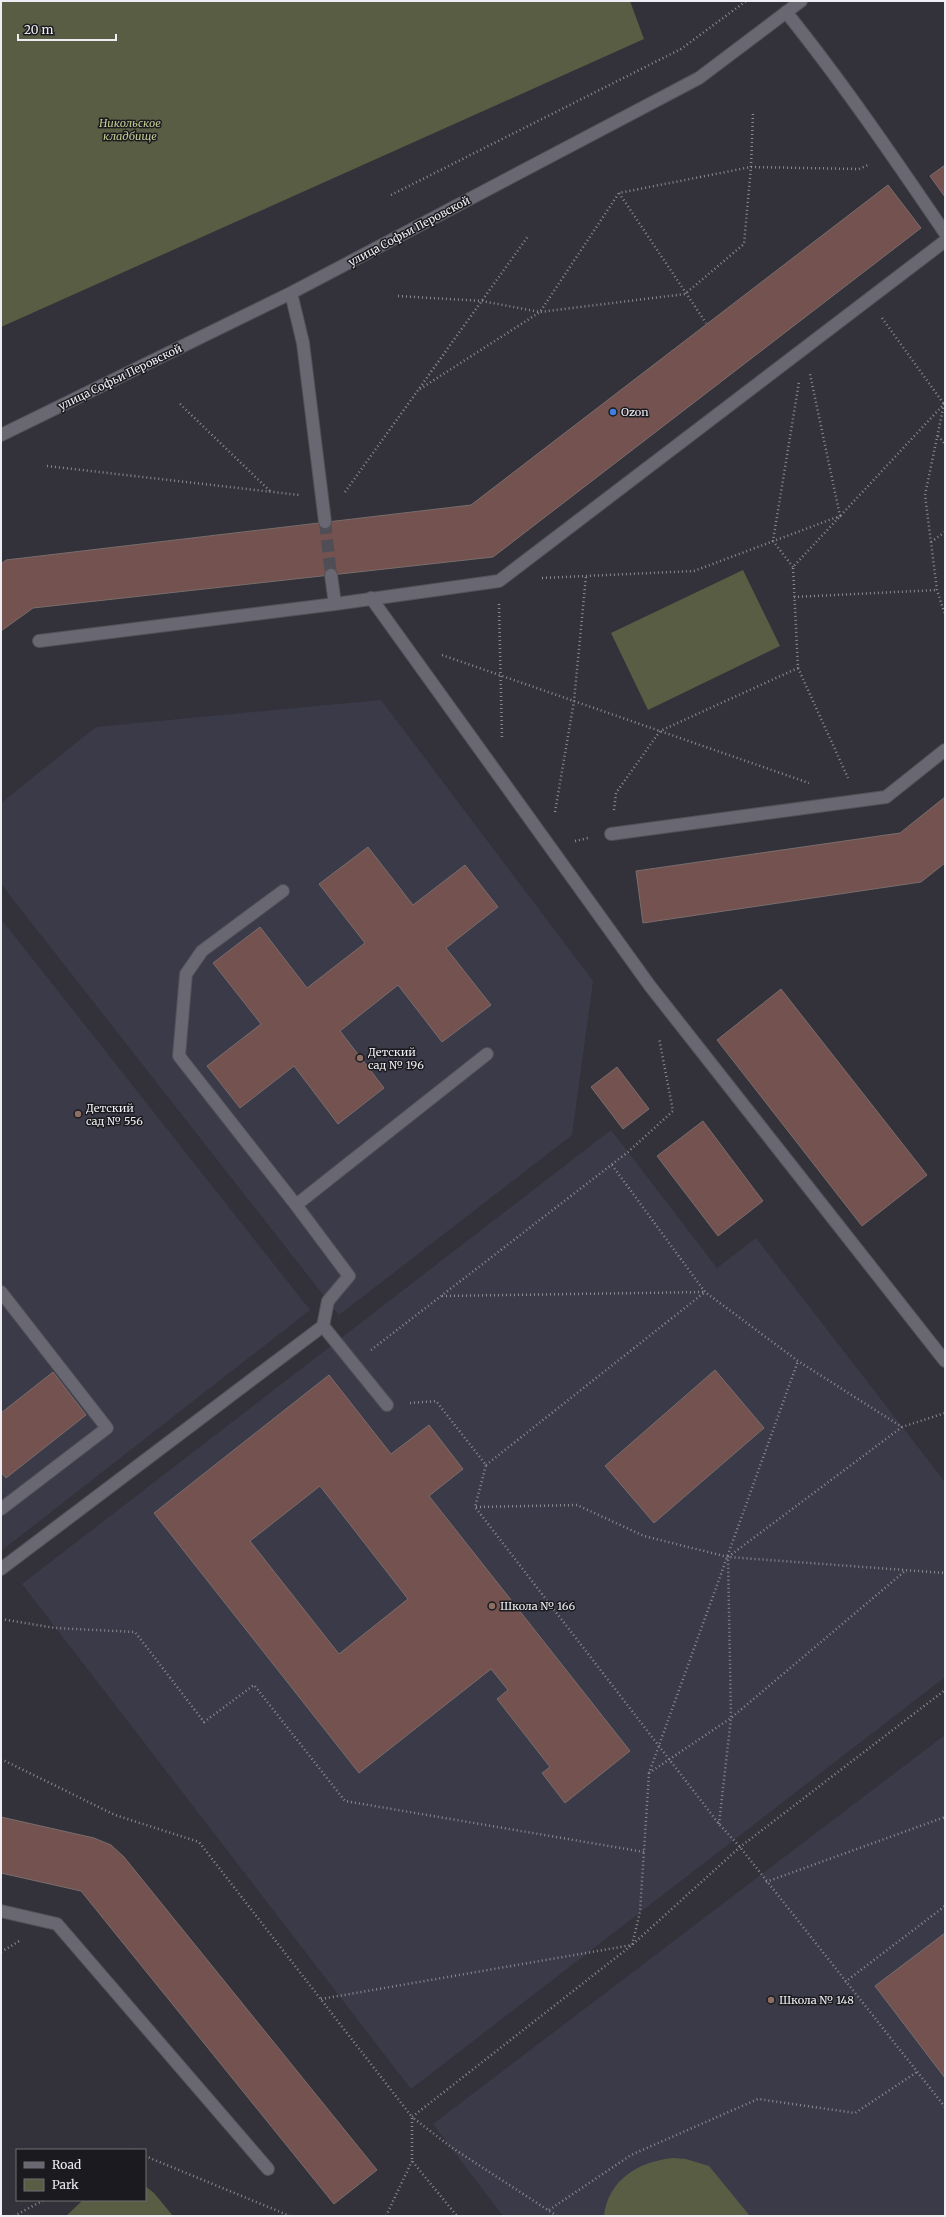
<svg xmlns="http://www.w3.org/2000/svg" width="946" height="2217" font-family="Merriweather,serif">
  <rect width="100%" height="100%" fill="#33323b"/>
  <path fill="#3b3a49" d="M 381,700 L 593,981 L 572,1135 L 339,1315 L 1,884 L 1,803 L 96,727 Z
    M 1,919 L 310,1310 L 1,1551 Z
    M 611,1130 L 717,1268 L 756,1238 L 945,1482 L 945,1677 L 411,2089 L 22,1584 Z
    M 945,1735 L 945,2216 L 503,2216 L 433,2124 Z"/>
  <path fill="#595d43" d="M 1,1 L 630,1 L 644,39 L 1,327 Z
    M 743,570 L 780,646 L 648,710 L 611,633 Z
    M 673,2158 L 686,2159 L 709,2166 L 750,2216 L 604,2216 C 608,2180 639,2161 673,2158 Z
    M 145,2186 L 154,2193 L 173,2216 L 66,2216 L 83,2200 L 145,2200 Z"/>
  <path fill="#73524f" stroke="#7a6d6c" fill-rule="evenodd" d="M 945,165 L 945,197 L 930,176 Z
    M 888,185 L 921,228 L 493,557 L 33,608 L 1,631 L 1,564 L 6,560 L 471,505 Z
    M 945,797 L 945,863 L 921,882 L 643,923 L 636,871 L 900,833 Z
    M 368,847 L 413,905 L 465,865 L 498,907 L 446,948 L 491,1005 L 442,1042 L 398,985 L 340,1031 L 384,1088 L 338,1124 L 294,1066 L 240,1108 L 207,1066 L 261,1024 L 213,963 L 260,927 L 307,988 L 365,943 L 319,884 Z
    M 781,989 L 927,1175 L 862,1226 L 717,1040 Z
    M 617,1067 L 649,1109 L 623,1129 L 591,1087 Z
    M 703,1121 L 763,1201 L 718,1236 L 657,1156 Z
    M 715,1370 L 764,1428 L 654,1523 L 605,1466 Z
    M 53,1372 L 86,1415 L 6,1478 L 1,1472 L 1,1413 Z
    M 329,1375 L 391,1454 L 429,1425 L 463,1469 L 429,1496 L 630,1751 L 565,1803 L 542,1773 L 550,1767 L 497,1699 L 508,1690 L 491,1669 L 359,1773 L 154,1513 ZM 320,1486 L 408,1599 L 339,1654 L 250,1541 Z
    M 1,1817 L 94,1838 L 111,1845 L 124,1857 L 377,2170 L 334,2204 L 81,1891 L 1,1873 Z
    M 945,1933 L 945,2078 L 875,1986 Z"/>
  <g fill="none" stroke-linecap="round" stroke-linejoin="round">
    <path stroke="#4f4e57" stroke-width="12" stroke-dasharray="12 6" stroke-linecap="butt" d="M 325,522 L 331,575"/>
    <defs>
      <path id="minor" d="M 786,12 C 843,83 894,158 945,233
        M 291,293 L 303,343 L 325,522
        M 1,435 L 291,293 L 699,78 L 801,1
        M 331,575 L 335,604
        M 371,598 L 650,986 L 945,1361
        M 39,641 L 335,604 L 499,581 L 945,241
        M 611,834 L 886,797 L 945,750
        M 283,891 L 202,951 L 186,974 L 179,1056 L 296,1205 L 487,1054
        M 1,1292 L 107,1428 L 1,1509
        M 323,1326 L 387,1405
        M 1,1569 L 323,1326 L 328,1301 L 349,1276 L 296,1205
        M 1,1911 L 57,1924 L 268,2169"/>
    </defs>
    <use href="#minor" stroke="#525158" stroke-width="14"/>
    <path stroke="#8c8b93" stroke-width="2.5" stroke-dasharray="1 3" stroke-linecap="butt" d="M 619,193 L 706,323
      M 391,195 L 681,49 L 746,1
      M 398,296 L 482,301 L 540,312 L 685,294 L 744,244 L 751,167 L 753,112
      M 882,318 L 944,404
      M 420,389 L 540,312 L 619,193 L 751,167 L 859,169 L 870,164
      M 180,404 L 271,492
      M 938,436 L 945,444
      M 47,466 L 299,495
      M 345,492 L 529,235
      M 931,542 L 945,532
      M 793,567 L 773,541 L 799,382
      M 542,578 L 694,571 L 840,516 L 810,374
      M 794,597 L 937,590
      M 499,604 L 502,739
      M 442,655 L 809,783
      M 798,668 L 848,778
      M 614,810 L 616,793 L 660,731 L 798,668 L 793,567 L 944,404 L 925,495 L 937,590 L 945,615
      M 555,812 L 574,701 L 586,576
      M 575,841 L 588,838
      M 612,1165 L 705,1292 L 798,1361 L 902,1427 L 945,1413
      M 442,1296 L 705,1292
      M 371,1350 L 628,1152 L 673,1111 L 659,1038
      M 410,1403 L 436,1401 L 486,1465 L 475,1507 L 719,1824 L 740,1847 L 945,2107
      M 486,1465 L 705,1292
      M 476,1507 L 577,1505 L 644,1536 L 728,1557 L 945,1573
      M 1,1619 L 55,1628 L 135,1632 L 204,1722 L 254,1685 L 345,1801 L 644,1852
      M 1,1759 L 115,1815 L 199,1842 L 412,2117 L 412,2161 L 457,2216
      M 649,1773 L 731,1718 L 905,1571
      M 719,1824 L 731,1718 L 728,1557 L 902,1427
      M 766,1882 L 945,1817
      M 1,1952 L 21,1940
      M 845,1982 L 945,1906
      M 321,1999 L 632,1945 L 640,1912 L 649,1773 L 798,1361
      M 129,2150 L 130,2150
      M 145,2156 L 290,2216
      M 549,2210 L 631,2155 L 758,2099 L 855,2113 L 917,2072
      M 14,2216 L 44,2200
      M 386,2216 L 412,2161
      M 557,2216 L 451,2147 L 412,2117 L 632,1945 L 740,1847 L 945,1690"/>
    <use href="#minor" stroke="#686772" stroke-width="12"/>
  </g>
  <circle fill="#3f7fe0" stroke="#1b1b1f" stroke-width="1.5" cx="613" cy="412" r="4"/>
  <g fill="#8d6e63" stroke="#1b1b1f" stroke-width="1.5">
    <circle cx="360" cy="1058" r="4"/>
    <circle cx="78" cy="1114" r="4"/>
    <circle cx="492" cy="1606" r="4"/>
    <circle cx="771" cy="2000" r="4"/>
  </g>
  <g text-anchor="middle" dominant-baseline="central" stroke-width="3" stroke-linejoin="round" paint-order="stroke">
    <g font-size="11" font-style="italic" fill="#c3ca92" stroke="#1b1b1f">
      <text x="130" y="123">Никольское<tspan x="130" dy="13">кладбище</tspan></text>
    </g>
    <g font-size="11" fill="#ededf3" stroke="#1b1b1f">
      <text transform="translate(409 231) rotate(-28)">улица Софьи Перовской</text>
      <text transform="translate(120 377) rotate(-26)">улица Софьи Перовской</text>
    </g>
    <g font-size="11" fill="#ededf3" stroke="#1b1b1f" text-anchor="start">
      <text x="621" y="412">Ozon</text>
      <text x="368" y="1052">Детский<tspan x="368" dy="13">сад № 196</tspan></text>
      <text x="86" y="1108">Детский<tspan x="86" dy="13">сад № 556</tspan></text>
      <text x="500" y="1606">Школа № 166</text>
      <text x="779" y="2000">Школа № 148</text>
    </g>
  </g>
  <rect width="946" height="2217" fill="none" stroke="#ededf3" stroke-width="4"/>
  <rect x="16" y="2149" width="130" height="52" fill="#1b1b1f" stroke="#6f6f74"/>
  <rect x="24" y="2162" width="20" height="6" fill="#686772" stroke="#6f6f74"/>
  <text x="52" y="2169" font-size="12" fill="#ededf3">Road</text>
  <rect x="24" y="2179" width="20" height="12" fill="#595d43" stroke="#6f6f74"/>
  <text x="52" y="2189" font-size="12" fill="#ededf3">Park</text>
  <path d="M18 34v6h98v-6" fill="none" stroke="#ededf3" stroke-width="2"/>
  <text x="24" y="34" font-size="12" fill="#ededf3" stroke="#1b1b1f" stroke-width="3" paint-order="stroke">20 m</text>
</svg>
